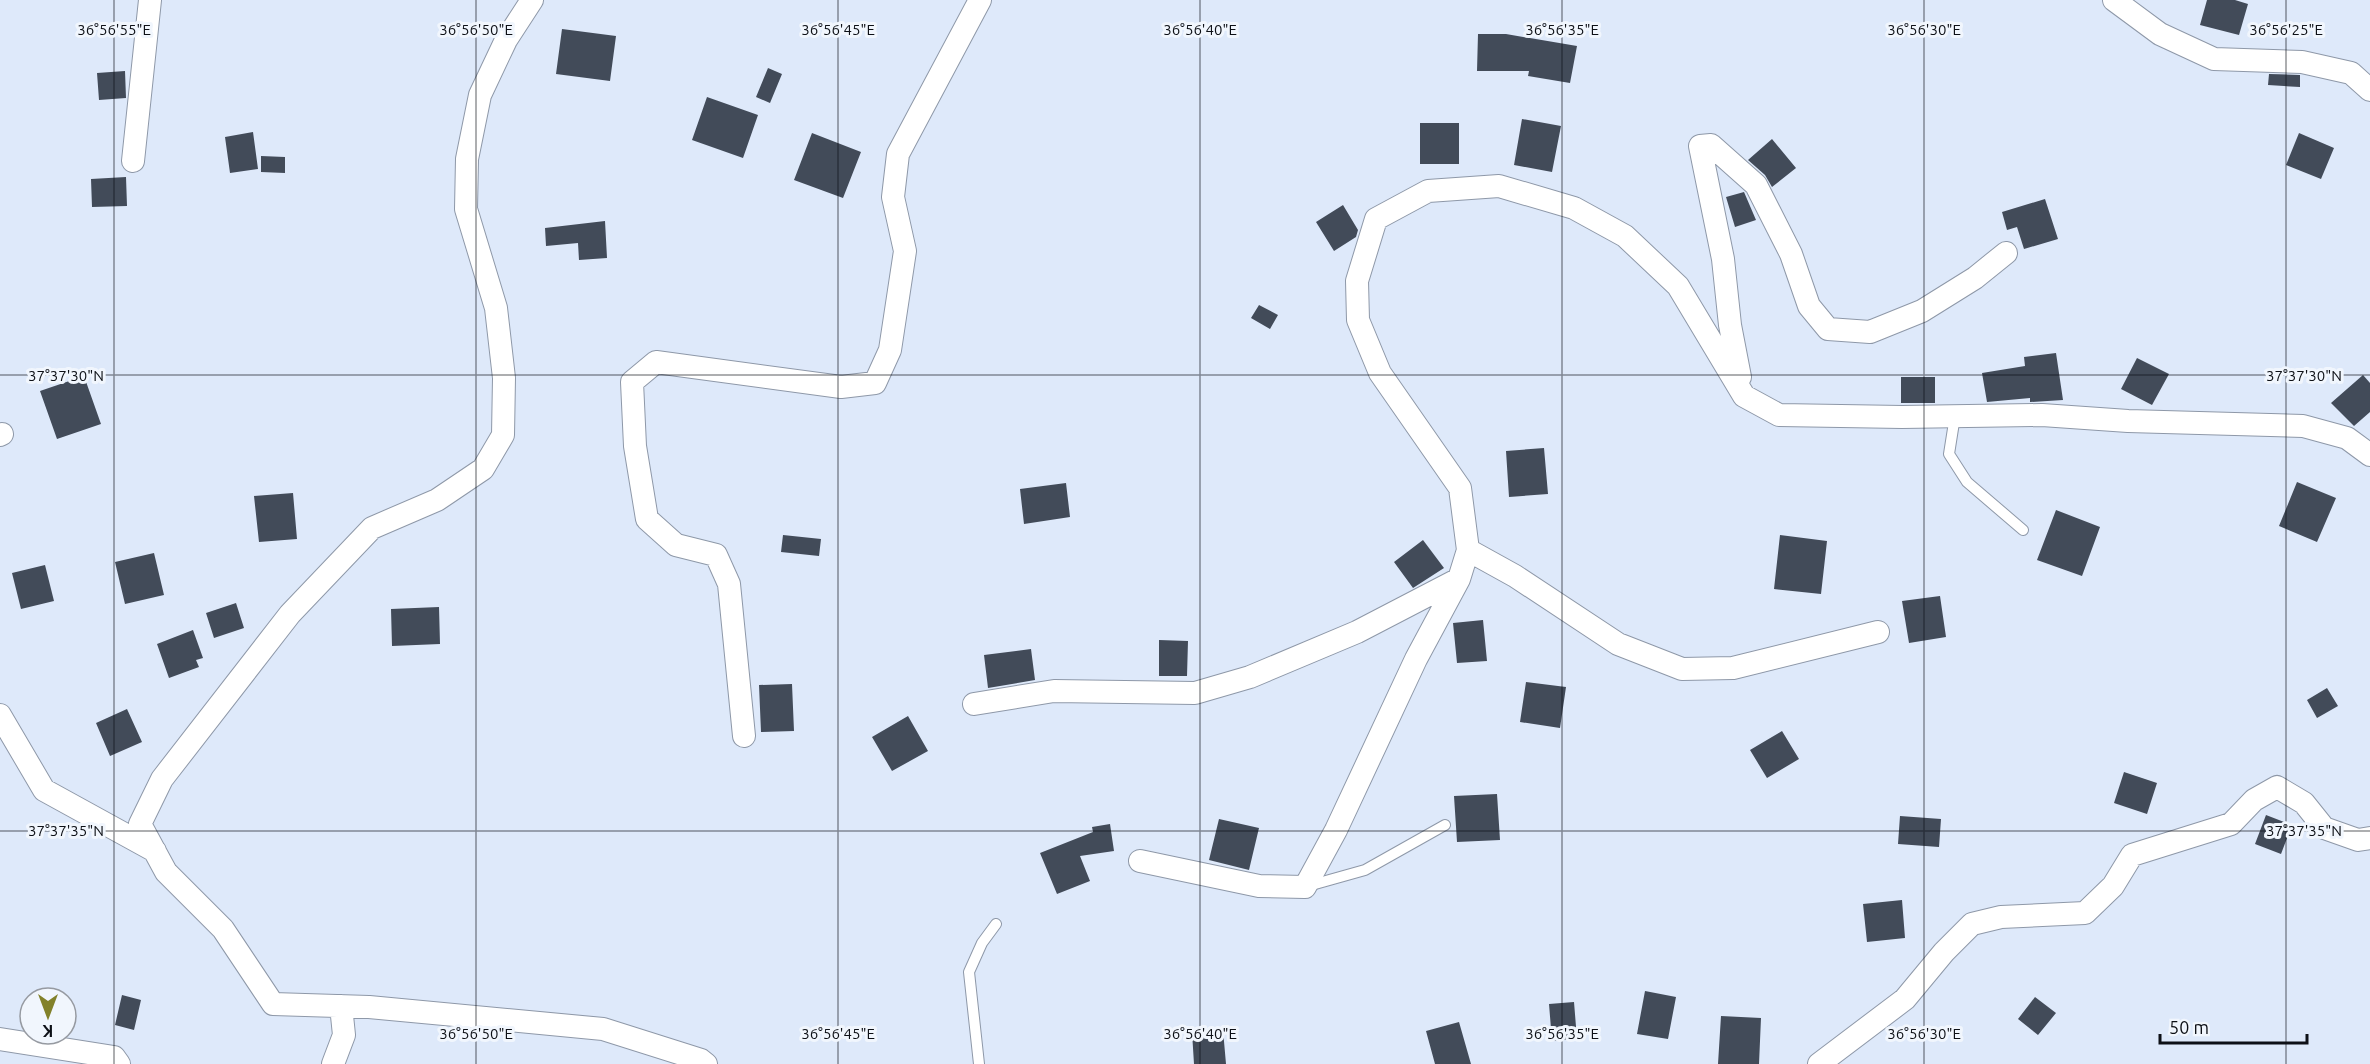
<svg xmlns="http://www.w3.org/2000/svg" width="2370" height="1064" font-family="Ubuntu,sans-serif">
  <rect width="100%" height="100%" fill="#dee9fa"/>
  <path fill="#424b59" d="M 2207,0 L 2235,0 L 2248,4 L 2239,35 L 2200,25 Z
    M 562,29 L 616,36 L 610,81 L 556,74 Z
    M 1478,34 L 1506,34 L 1577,46 L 1570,83 L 1528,76 L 1529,71 L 1477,71 Z
    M 768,68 L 782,74 L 770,103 L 756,97 Z
    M 125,71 L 126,98 L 99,100 L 97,73 Z
    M 2269,74 L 2300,75 L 2300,87 L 2268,85 Z
    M 707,97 L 758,115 L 743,158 L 692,140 Z
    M 1522,119 L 1561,126 L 1552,172 L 1514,165 Z
    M 1420,123 L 1459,123 L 1459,164 L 1420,164 Z
    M 253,132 L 258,169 L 230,173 L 225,137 Z
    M 812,133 L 861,152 L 843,198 L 794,180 Z
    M 2299,133 L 2334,148 L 2321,179 L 2286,165 Z
    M 1772,139 L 1796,168 L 1772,187 L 1765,175 L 1748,160 Z
    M 261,156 L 285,157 L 285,173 L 261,172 Z
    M 126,177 L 127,206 L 92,207 L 91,179 Z
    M 1744,192 L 1756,220 L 1735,227 L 1726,197 Z
    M 2045,199 L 2058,239 L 2024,249 L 2017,227 L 2007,230 L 2002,212 Z
    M 1343,205 L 1358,230 L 1356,237 L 1334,251 L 1316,222 Z
    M 605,221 L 607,258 L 579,260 L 578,243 L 546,246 L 545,228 Z
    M 1259,305 L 1278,315 L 1270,329 L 1251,318 Z
    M 2056,353 L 2063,400 L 2030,402 L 2030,398 L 1987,402 L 1982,373 L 2025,366 L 2024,357 Z
    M 2137,358 L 2169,374 L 2152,405 L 2121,389 Z
    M 2363,375 L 2370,383 L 2370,412 L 2354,426 L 2331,403 Z
    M 84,376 L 101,424 L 57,439 L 40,391 Z
    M 1901,377 L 1935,377 L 1935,403 L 1901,403 Z
    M 1544,448 L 1548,494 L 1509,497 L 1506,451 Z
    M 2297,482 L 2336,498 L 2317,542 L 2279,526 Z
    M 1066,483 L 1070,517 L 1024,524 L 1020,489 Z
    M 293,493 L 297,539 L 259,542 L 254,496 Z
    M 2056,510 L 2100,527 L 2082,576 L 2037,560 Z
    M 783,535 L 821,539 L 819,556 L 781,552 Z
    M 1780,535 L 1827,541 L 1821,594 L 1774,589 Z
    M 1423,540 L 1444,568 L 1413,588 L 1394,562 Z
    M 154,553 L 164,595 L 125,604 L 115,562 Z
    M 45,565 L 54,601 L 21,609 L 12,573 Z
    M 1940,596 L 1946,637 L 1909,643 L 1902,601 Z
    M 236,603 L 244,628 L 214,638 L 206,613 Z
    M 439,607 L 440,644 L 392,646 L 391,609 Z
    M 1483,620 L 1487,661 L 1457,663 L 1453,623 Z
    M 193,630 L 203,658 L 196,660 L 199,667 L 169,678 L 157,644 Z
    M 1159,640 L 1188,641 L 1187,676 L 1159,676 Z
    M 1031,649 L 1035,680 L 988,688 L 984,655 Z
    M 1526,682 L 1566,687 L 1560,728 L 1520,722 Z
    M 792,684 L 794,731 L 761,732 L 759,685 Z
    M 2327,688 L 2338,706 L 2317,718 L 2307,700 Z
    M 127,709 L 142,742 L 110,756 L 96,723 Z
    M 908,716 L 928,751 L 892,771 L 872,737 Z
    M 1782,731 L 1799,759 L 1767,778 L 1750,750 Z
    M 2124,772 L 2157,783 L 2147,814 L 2114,803 Z
    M 1497,794 L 1500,840 L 1457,842 L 1454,796 Z
    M 2266,815 L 2292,825 L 2281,854 L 2255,844 Z
    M 1900,816 L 1941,819 L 1939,847 L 1898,844 Z
    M 1219,819 L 1259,828 L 1249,870 L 1209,860 Z
    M 1110,824 L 1114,851 L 1080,856 L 1090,881 L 1057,894 L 1040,853 L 1093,832 L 1092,827 Z
    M 1902,900 L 1905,938 L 1867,942 L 1863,904 Z
    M 1645,991 L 1676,997 L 1668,1039 L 1637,1034 Z
    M 122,995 L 141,1000 L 134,1030 L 115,1025 Z
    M 2035,997 L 2056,1013 L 2038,1035 L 2018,1019 Z
    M 1574,1002 L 1577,1039 L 1552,1041 L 1549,1004 Z
    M 1721,1016 L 1761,1018 L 1759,1064 L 1718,1064 Z
    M 1459,1022 L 1471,1064 L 1435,1064 L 1426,1031 Z
    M 1223,1030 L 1226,1064 L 1194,1064 L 1192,1032 Z"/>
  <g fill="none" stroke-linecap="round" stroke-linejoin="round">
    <defs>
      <path id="service" d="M 1955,416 L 1949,454 L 1967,482 L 2023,530
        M 1308,886 L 1365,870 L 1445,825
        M 979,1064 L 969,972 L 982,943 L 996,924"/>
      <path id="minor" d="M 532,0 L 506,40 L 480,95 L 467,159 L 466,209 L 496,308 L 504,378 L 503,435 L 483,469 L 437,500 L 372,528 L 290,614 L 162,779 L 140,824 L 166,872 L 223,929 L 273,1004 L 369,1007 L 603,1029 L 701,1060 L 706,1064
        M 2114,0 L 2160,34 L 2214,59 L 2302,62 L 2351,73 L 2370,90
        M 133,161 L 150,0
        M 1740,377 L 1730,325 L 1723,259 L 1700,146 L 1711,145 L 1756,185 L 1791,254 L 1809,306 L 1828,329 L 1870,332 L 1922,311 L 1975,278 L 2006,253
        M 0,435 L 2,434
        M 1468,550 L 1515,576 L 1618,644 L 1682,669 L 1733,668 L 1878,632
        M 974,704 L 1054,691 L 1195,693 L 1250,677 L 1357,632 L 1459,579
        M 0,715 L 44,790 L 155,851
        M 744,736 L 729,584 L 716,555 L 676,545 L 647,519 L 635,446 L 632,382 L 656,362 L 841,387 L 875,383 L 890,350 L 905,251 L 893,197 L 898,154 L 980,0
        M 1140,861 L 1259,886 L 1305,887 L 1336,830 L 1416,659 L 1459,579 L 1468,550 L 1460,488 L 1380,373 L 1358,320 L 1357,281 L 1376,219 L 1428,191 L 1499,186 L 1574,208 L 1625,236 L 1678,286 L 1744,396 L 1779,415 L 1902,417 L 2042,415 L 2128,421 L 2303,426 L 2347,438 L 2370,455
        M 0,1039 L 114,1057 L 119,1064
        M 333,1064 L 344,1035 L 341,1006
        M 1819,1064 L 1905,999 L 1944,952 L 1972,924 L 2001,917 L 2085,913 L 2113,886 L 2132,855 L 2231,824 L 2254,800 L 2277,787 L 2304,803 L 2324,828 L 2358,840 L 2370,838"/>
    </defs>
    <use href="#service" stroke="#8e98a8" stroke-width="12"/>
    <use href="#minor" stroke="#8e98a8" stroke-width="24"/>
    <use href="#service" stroke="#fff" stroke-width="10"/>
    <use href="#minor" stroke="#fff" stroke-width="22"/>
  </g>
  <path fill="none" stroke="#0d1016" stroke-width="1.5" stroke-opacity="0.45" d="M 114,0 L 114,1064M 476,0 L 476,1064M 838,0 L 838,1064M 1200,0 L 1200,1064M 1562,0 L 1562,1064M 1924,0 L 1924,1064M 2286,0 L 2286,1064M 0,375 L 2370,375M 0,831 L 2370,831"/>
  <g font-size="15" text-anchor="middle" fill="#0d1016" stroke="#f1f6fd" stroke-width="6" stroke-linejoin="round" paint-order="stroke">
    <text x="114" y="35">36°56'55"E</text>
    <text x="476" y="35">36°56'50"E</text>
    <text x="838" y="35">36°56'45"E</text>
    <text x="1200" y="35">36°56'40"E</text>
    <text x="1562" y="35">36°56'35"E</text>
    <text x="1924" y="35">36°56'30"E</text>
    <text x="2286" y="35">36°56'25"E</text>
    <text x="2304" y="381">37°37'30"N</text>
    <text x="66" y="381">37°37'30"N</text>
    <text x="2304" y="836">37°37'35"N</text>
    <text x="66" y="836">37°37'35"N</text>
    <text x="476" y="1039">36°56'50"E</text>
    <text x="838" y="1039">36°56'45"E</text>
    <text x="1200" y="1039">36°56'40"E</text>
    <text x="1562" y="1039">36°56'35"E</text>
    <text x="1924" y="1039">36°56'30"E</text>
  </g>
  <g transform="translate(48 1016) rotate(180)"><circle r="28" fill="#f1f6fd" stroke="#969aa1" stroke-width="1.5"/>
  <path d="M0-4.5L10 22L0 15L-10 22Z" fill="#82812a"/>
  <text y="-9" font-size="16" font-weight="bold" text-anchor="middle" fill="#0d1016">K</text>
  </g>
  <path d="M2160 1034v9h147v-9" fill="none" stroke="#0d1016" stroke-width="3"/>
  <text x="2169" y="1034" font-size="18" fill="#0d1016" stroke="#f1f6fd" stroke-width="4.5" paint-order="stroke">50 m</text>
</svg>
